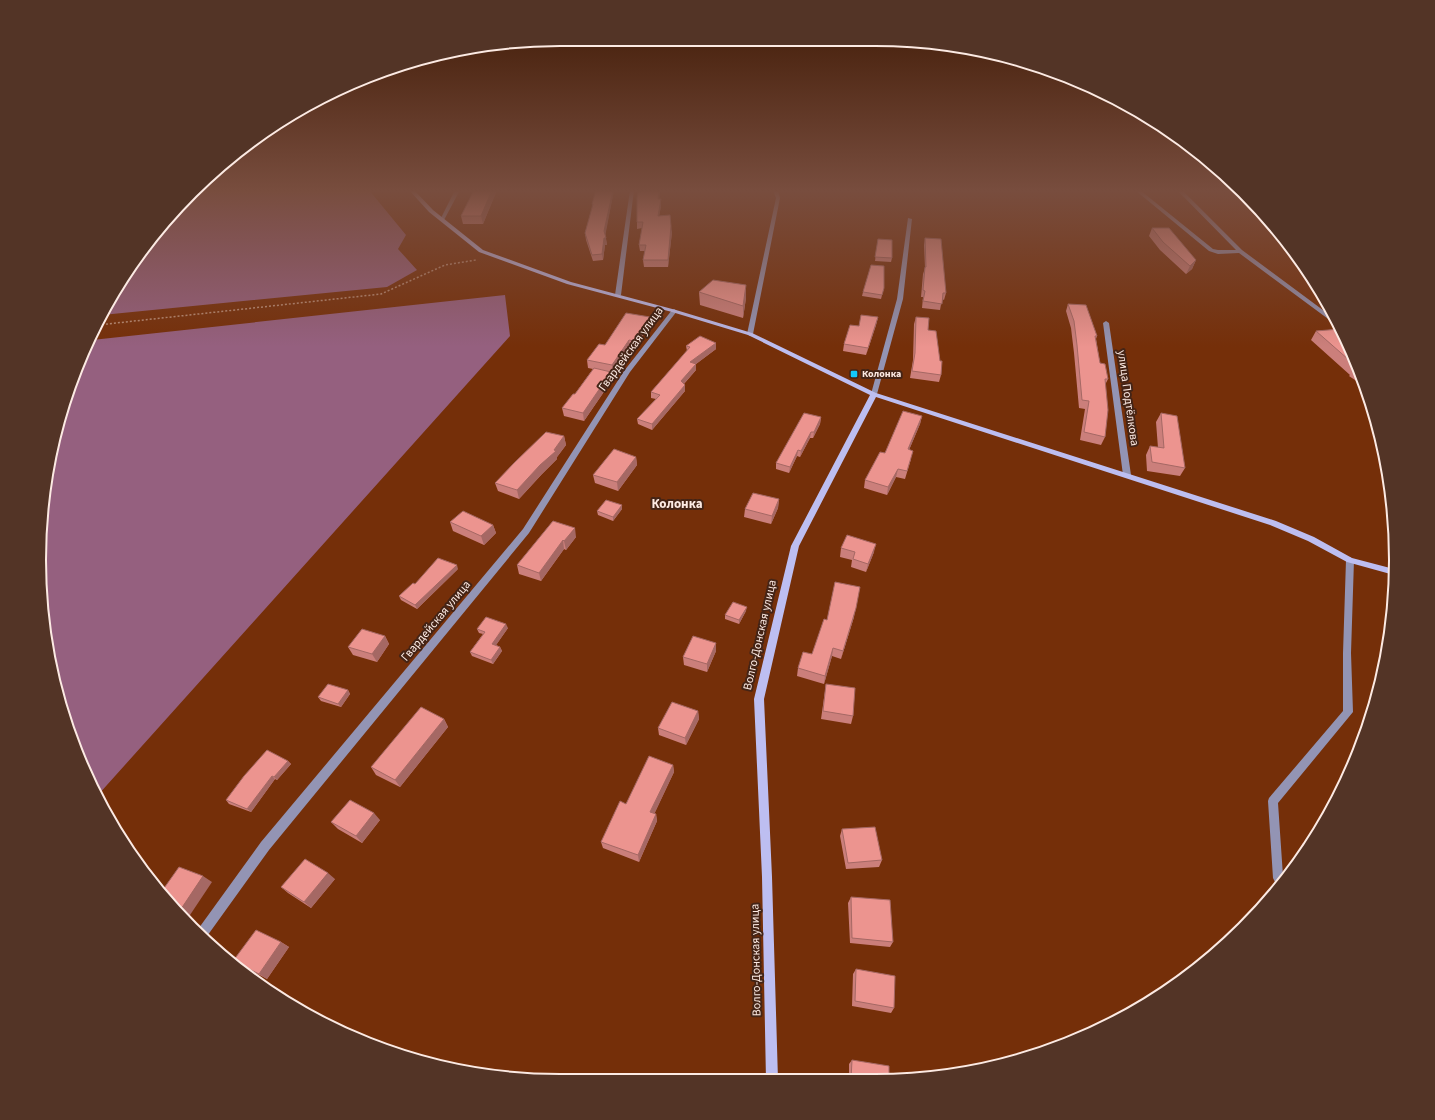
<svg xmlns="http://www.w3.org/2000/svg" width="1435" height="1120" font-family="'Source Sans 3',sans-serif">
  <rect width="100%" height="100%" fill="#752f09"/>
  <path fill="#95607f" d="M 193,190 L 369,190 L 406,235 L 398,249 L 417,270 L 387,287 L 102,315 L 109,300 Z
    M 505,295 L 510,336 L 98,795 L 57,695 L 39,560 L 57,425 L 92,340 Z"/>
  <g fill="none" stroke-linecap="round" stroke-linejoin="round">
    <path stroke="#b88c75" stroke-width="1.5" stroke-dasharray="2 2" stroke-linecap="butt" d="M 98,325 L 381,294 L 445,265 L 476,260"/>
    <path fill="#9394b4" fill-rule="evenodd" d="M 455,190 L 460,190 L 444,220 L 440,221 L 440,220 Z
      M 630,190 L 634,190 L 621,295 L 618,297 L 615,295 Z
      M 773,190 L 778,190 L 780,198 L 753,334 L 750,336 L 747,334 L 776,198 Z
      M 1135,190 L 1140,190 L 1213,249 L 1218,250 L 1236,250 L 1177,190 L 1182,190 L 1242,250 L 1335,319 L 1338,325 L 1335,324 L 1239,253 L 1218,254 L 1209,251 Z
      M 908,218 L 912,219 L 903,299 L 877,394 L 874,396 L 871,394 L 897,299 Z
      M 674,309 L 677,311 L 630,372 L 529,533 L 269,850 L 205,939 L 196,932 L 261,842 L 523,529 L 624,371 L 672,310 Z
      M 1106,321 L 1109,323 L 1131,475 L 1127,477 L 1123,475 L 1103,323 Z
      M 1350,557 L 1354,560 L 1351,653 L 1353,712 L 1278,803 L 1283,876 L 1286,880 L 1278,888 L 1273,878 L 1268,801 L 1269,798 L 1343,711 L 1343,653 L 1346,560 Z"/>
    <path fill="#bdbef1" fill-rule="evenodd" d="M 409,190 L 414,190 L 433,210 L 483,250 L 571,282 L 676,310 L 752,333 L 876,393 L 1276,521 L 1314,537 L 1352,558 L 1394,569 L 1394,575 L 1347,562 L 1308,541 L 1270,525 L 876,397 L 799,546 L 764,699 L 772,877 L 778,1080 L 766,1080 L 762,877 L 754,699 L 791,546 L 870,395 L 748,335 L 672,312 L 567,284 L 479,252 L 429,212 Z"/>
  </g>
  <path fill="#cb7f7b" d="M 474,190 L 497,190 L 483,224 L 463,224 L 461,216 Z
    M 614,190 L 605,234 L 607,245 L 605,245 L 603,260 L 593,261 L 586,240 L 585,233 L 592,208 L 592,204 Z
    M 659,199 L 661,206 L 659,216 L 672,232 L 668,267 L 644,267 L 643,260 L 645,251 L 640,251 L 639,245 L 642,228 L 637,229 L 637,222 Z
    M 1152,228 L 1196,260 L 1192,269 L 1186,274 L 1160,250 L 1149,236 Z
    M 925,238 L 946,293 L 944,300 L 942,299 L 940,310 L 922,308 L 923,297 L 921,297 L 923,274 L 925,268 L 924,245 Z
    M 878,239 L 892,258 L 891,262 L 875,261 Z
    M 746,285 L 746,298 L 743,318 L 700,305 L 699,292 Z
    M 884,288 L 881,299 L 862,296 L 863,292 Z
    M 1068,304 L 1097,336 L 1096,339 L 1100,363 L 1108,379 L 1105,385 L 1105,437 L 1101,445 L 1080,440 L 1085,409 L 1079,408 L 1074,353 L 1071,328 L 1066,311 Z
    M 878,317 L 876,325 L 866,355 L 843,351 L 844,344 L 859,326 Z
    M 916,317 L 928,330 L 941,375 L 939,382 L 910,378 L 913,360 L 914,324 Z
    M 650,324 L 635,349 L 630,348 L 613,373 L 611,372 L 612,380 L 584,421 L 564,416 L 562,408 L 575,394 L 593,369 L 588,368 L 587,360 L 605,345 Z
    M 1340,329 L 1367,388 L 1349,376 L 1350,375 L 1311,340 L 1316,331 Z
    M 716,343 L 716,349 L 696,364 L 696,370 L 684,384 L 685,385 L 685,391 L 652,430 L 638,424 L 637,419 L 656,399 L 651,398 L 651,392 L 687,351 L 686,346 Z
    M 1161,413 L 1185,468 L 1180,476 L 1147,471 L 1146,455 L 1150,446 L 1158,448 L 1156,422 Z
    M 922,416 L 920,424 L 909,450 L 911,459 L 905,479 L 896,477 L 887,495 L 864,488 L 865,480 L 885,453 Z
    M 821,417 L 820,424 L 813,438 L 810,438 L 800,457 L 797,456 L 789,473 L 776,469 L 776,463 Z
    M 564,436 L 566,445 L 557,457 L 557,459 L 542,474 L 519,499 L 498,491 L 495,483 Z
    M 636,457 L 637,465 L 618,491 L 595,483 L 593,475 Z
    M 779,499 L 778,508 L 771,524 L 744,517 L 745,509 Z
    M 622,509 L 613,521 L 598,515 L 597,511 Z
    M 553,521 L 576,537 L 566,550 L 564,549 L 541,581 L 519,574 L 517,565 Z
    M 450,522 L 493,525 L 496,533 L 484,545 L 453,531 Z
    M 841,548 L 874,552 L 866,572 L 851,567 L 852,560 L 840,557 Z
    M 458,569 L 417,609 L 401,600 L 399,596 L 415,584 Z
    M 746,611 L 739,624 L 725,619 L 725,615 Z
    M 854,617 L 841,659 L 832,656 L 824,684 L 797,676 L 798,668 L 812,654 L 827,620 Z
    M 508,628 L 496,645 L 500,647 L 502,651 L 493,664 L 472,656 L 470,652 L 483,634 L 479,633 L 477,629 Z
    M 385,636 L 389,644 L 377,662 L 353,655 L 348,647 Z
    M 716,643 L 716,651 L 707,672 L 684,665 L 683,657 Z
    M 826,684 L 853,716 L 851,724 L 821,719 Z
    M 348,690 L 350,694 L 341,707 L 321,701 L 318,697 Z
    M 698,711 L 699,719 L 686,745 L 659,735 L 658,728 Z
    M 444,719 L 448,727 L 400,787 L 376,775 L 371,767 Z
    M 288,761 L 291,764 L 277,780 L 275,779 L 251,812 L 229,804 L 226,800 Z
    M 673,765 L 674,772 L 654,814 L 656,814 L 657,821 L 639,862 L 603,848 L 601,842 L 626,804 Z
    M 380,820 L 362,843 L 338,829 L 331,822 Z
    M 842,829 L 882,860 L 879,867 L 846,869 L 840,836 Z
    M 1312,838 L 1313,838 L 1305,850 L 1302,844 Z
    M 335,879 L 311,908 L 288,893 L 281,887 Z
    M 851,897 L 893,942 L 890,947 L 850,943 L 848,903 Z
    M 281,942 L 289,947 L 267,979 L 233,961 Z
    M 856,969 L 894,1008 L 891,1013 L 852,1006 L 853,974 Z
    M 852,1060 L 889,1080 L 849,1080 L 849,1064 Z"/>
  <path fill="#a56864" d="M 492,190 L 497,190 L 483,224 L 481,216 Z
    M 613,190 L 614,190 L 605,237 L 604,231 Z
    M 659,190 L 660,190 L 659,206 L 658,199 Z
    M 661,199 L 661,206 L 658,222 L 658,216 Z
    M 671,226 L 672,232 L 668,267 L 668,260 Z
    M 604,238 L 606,238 L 607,245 L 605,245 L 603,260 L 602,254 Z
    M 1196,260 L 1192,269 L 1186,274 L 1190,266 Z
    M 746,285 L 746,298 L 743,318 L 743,306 Z
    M 650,317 L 650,324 L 635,349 L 634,341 Z
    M 878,317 L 876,325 L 866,355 L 868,348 Z
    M 629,340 L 630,348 L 613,373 L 612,365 Z
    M 716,343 L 716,349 L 696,364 L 696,370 L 681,387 L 681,381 L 690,362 Z
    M 611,372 L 612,380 L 584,421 L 583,413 Z
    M 685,385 L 685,391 L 652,430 L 652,424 Z
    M 922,416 L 920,424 L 906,457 L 908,449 Z
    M 821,417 L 820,424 L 813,438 L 814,432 Z
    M 811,432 L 810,438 L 800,457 L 801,451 Z
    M 564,436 L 566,445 L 557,457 L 557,459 L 542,474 L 519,499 L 517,490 L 554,450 Z
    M 798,450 L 797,456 L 789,473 L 790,467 Z
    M 636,457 L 637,465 L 618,491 L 617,482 Z
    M 898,469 L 896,477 L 887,495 L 888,487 Z
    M 779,499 L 778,508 L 771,524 L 772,516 Z
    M 622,505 L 622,509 L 613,521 L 613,517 Z
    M 493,525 L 496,533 L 484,545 L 481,536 Z
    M 575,528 L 576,537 L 566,550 L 564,541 Z
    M 563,540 L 564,549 L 541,581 L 539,573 Z
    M 876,544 L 874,552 L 866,572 L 868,564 Z
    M 457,565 L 458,569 L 417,609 L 415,605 Z
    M 747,607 L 746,611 L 739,624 L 739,620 Z
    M 856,608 L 854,617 L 841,659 L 843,651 Z
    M 506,624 L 508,628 L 494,648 L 492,644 Z
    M 385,636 L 389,644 L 377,662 L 372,654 Z
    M 716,643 L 716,651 L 707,672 L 707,664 Z
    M 500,647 L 502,651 L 493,664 L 491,660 Z
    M 833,648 L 832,656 L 824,684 L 825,676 Z
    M 348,690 L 350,694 L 341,707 L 338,704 Z
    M 698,711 L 699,719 L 686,745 L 685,738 Z
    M 444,719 L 448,727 L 400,787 L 395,780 Z
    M 288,761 L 291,764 L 277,780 L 274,777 Z
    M 673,765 L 674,772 L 652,819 L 650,812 Z
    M 272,776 L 275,779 L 251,812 L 247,809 Z
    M 374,813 L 380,820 L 362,843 L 356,836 Z
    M 656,814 L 657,821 L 639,862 L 638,855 Z
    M 328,873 L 335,879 L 311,908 L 304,902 Z
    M 203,876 L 212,882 L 186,921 L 179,912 Z
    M 281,942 L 289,947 L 267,979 L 259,974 Z"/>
  <path fill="#ec948f" stroke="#a56864" d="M 474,190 L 492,190 L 481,216 L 461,216 Z
    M 596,190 L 613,190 L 604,231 L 606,238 L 604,238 L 602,254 L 592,255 L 585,233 L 593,204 L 592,204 Z
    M 641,190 L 659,190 L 658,199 L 661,199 L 658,216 L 670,215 L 671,226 L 668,260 L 643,260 L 646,245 L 639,245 L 643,222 L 637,222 L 637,198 L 638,192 L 641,192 Z
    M 1152,228 L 1169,228 L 1196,260 L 1190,266 L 1163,242 Z
    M 925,238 L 941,239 L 946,293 L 943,293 L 942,304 L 923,301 L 925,291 L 923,290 L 925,267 L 926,267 Z
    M 878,239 L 892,240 L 892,258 L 875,257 Z
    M 871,265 L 884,266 L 884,288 L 882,295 L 863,292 Z
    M 713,280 L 746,285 L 743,306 L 699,292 Z
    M 1068,304 L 1086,305 L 1097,336 L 1095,336 L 1100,363 L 1105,364 L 1108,379 L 1105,379 L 1108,410 L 1105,437 L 1084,432 L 1089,401 L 1082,400 L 1077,345 L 1074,321 Z
    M 626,313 L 650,317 L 634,341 L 629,340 L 612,365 L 587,360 L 599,344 L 605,345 Z
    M 861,315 L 878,317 L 868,348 L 844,344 L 850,325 L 859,326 Z
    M 916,317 L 929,318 L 928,330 L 936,331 L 940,361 L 942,361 L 941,375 L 912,371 L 915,353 Z
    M 1340,329 L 1357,367 L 1316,331 Z
    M 700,336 L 716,343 L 690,362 L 696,364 L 681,381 L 685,385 L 652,424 L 637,419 L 660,395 L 651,392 L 690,347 L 686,346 Z
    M 594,368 L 611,372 L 583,413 L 562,408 L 573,394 L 575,394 Z
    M 903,411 L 922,416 L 908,449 L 913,451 L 907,471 L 898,469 L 888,487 L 865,480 L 880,452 L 885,453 Z
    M 804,413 L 821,417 L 814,432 L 811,432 L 801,451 L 798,450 L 790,467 L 776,463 Z
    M 1161,413 L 1177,416 L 1185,468 L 1152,462 L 1150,446 L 1164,448 Z
    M 546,432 L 564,436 L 554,450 L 556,451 L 540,465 L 517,490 L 495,483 L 514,463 Z
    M 614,449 L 636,457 L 617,482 L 593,475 Z
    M 753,493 L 779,499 L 772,516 L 745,509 Z
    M 606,500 L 622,505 L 613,517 L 597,511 Z
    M 463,511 L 493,525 L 481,536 L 450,522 Z
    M 553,521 L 575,528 L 564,541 L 563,540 L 539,573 L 517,565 Z
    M 847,535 L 876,544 L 868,564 L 853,559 L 855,552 L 841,548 Z
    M 438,558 L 457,565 L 415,605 L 399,596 L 413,583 L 415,584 Z
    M 835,582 L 860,587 L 856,608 L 843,651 L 833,648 L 825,676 L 798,668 L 803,652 L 812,654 L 824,619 L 827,620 Z
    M 733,602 L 747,607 L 739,620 L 725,615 Z
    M 486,617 L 506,624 L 492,644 L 500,647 L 491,660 L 470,652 L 485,632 L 477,629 Z
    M 362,629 L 385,636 L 372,654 L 348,647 Z
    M 693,636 L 716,643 L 707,664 L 683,657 Z
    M 328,684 L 348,690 L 338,704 L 318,697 Z
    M 826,684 L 855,688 L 853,716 L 823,711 Z
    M 672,702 L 698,711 L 685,738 L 658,728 Z
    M 421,707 L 444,719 L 395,780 L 371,767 Z
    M 267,750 L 288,761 L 274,777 L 272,776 L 247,809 L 226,800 L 244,776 Z
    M 649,756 L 673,765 L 650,812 L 656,814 L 638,855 L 601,842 L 620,801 L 626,804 Z
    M 350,800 L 374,813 L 356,836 L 331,822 Z
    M 875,827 L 882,860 L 848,863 L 842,829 Z
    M 305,859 L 328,873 L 304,902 L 281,887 Z
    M 179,867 L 203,876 L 179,912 L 162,891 Z
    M 851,897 L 890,900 L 893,942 L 852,938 Z
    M 256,930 L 281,942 L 259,974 L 233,961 Z
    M 856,969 L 895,976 L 894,1008 L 855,1001 Z
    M 852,1060 L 889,1066 L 889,1080 L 851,1080 Z"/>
  <linearGradient id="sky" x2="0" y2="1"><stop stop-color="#401a05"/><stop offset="0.55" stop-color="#784d3e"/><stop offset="1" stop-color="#784d3e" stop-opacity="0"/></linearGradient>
  <rect width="1435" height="347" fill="url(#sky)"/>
  <rect fill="#13cafb" stroke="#442416" stroke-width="1.5" x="850" y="370" width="8" height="8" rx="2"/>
  <g text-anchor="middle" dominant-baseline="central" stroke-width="4" stroke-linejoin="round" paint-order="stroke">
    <g font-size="10" font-weight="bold" fill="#fceae3" stroke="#442416" text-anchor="start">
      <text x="862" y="374">Колонка</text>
    </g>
    <g font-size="12" fill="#fceae3" stroke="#442416">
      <text transform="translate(631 349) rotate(-54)">Гвардейская улица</text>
      <text transform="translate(1128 398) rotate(82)">улица Подтёлкова</text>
      <text transform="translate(436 621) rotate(-50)">Гвардейская улица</text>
      <text transform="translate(760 635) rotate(-77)">Волго-Донская улица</text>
      <text transform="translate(756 960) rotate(-91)">Волго-Донская улица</text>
    </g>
    <g font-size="13" font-weight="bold" fill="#fceae3" stroke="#442416">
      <text x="677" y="504">Колонка</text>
    </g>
  </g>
  <path d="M0 0H1435V1120H0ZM560 46H875A514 514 0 0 1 1389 560V560A514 514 0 0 1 875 1074H560A514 514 0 0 1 46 560V560A514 514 0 0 1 560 46Z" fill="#533426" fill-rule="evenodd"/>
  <path fill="none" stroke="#fceae3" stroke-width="2" d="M560 46H875A514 514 0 0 1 1389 560V560A514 514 0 0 1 875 1074H560A514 514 0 0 1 46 560V560A514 514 0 0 1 560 46Z"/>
</svg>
